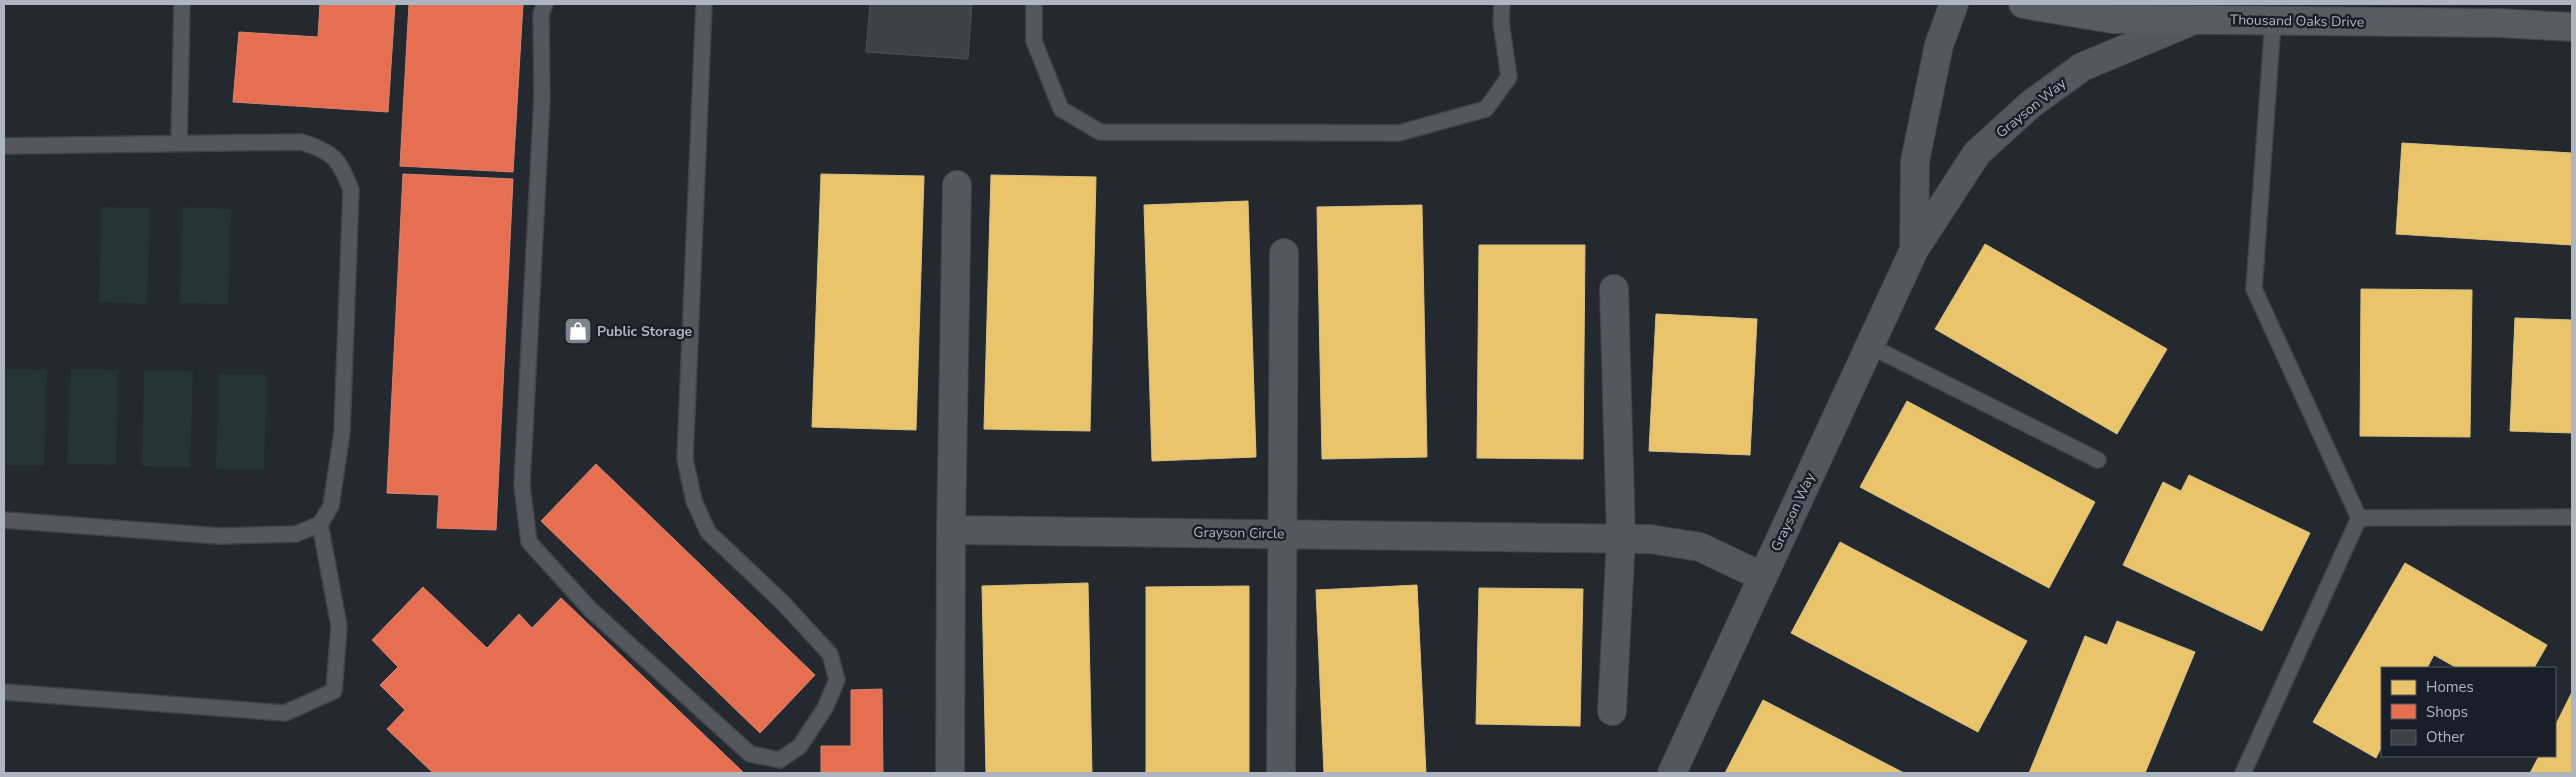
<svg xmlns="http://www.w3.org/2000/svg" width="2576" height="777" font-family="'Nunito Sans',sans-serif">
  <rect width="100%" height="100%" fill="#24292f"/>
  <path fill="#253435" d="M 102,207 L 150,208 L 147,304 L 99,302 Z
    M 183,207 L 231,209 L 228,304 L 180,303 Z
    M 4,369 L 47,370 L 44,466 L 4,465 Z
    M 71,369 L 118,370 L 116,465 L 67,464 Z
    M 144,370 L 193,371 L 190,467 L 142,466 Z
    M 219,374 L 267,375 L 264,470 L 216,469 Z"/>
  <path fill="#e9c46a" stroke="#d7c084" d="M 2402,143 L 2572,153 L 2572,245 L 2396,234 Z
    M 821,174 L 924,176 L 916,430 L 812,427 Z
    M 991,175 L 1096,177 L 1090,431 L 984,429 Z
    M 1248,201 L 1256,457 L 1152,461 L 1144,205 Z
    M 1422,205 L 1427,457 L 1322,459 L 1317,207 Z
    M 1985,244 L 2167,349 L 2117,434 L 1935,329 Z
    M 1479,245 L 1585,245 L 1583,459 L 1477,458 Z
    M 2361,289 L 2472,290 L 2470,437 L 2360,436 Z
    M 1656,314 L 1757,319 L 1750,455 L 1649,451 Z
    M 2515,318 L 2572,320 L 2572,433 L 2510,431 Z
    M 1907,401 L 2095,502 L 2049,588 L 1860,487 Z
    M 2189,475 L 2310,533 L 2262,631 L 2123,565 L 2163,482 L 2181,491 Z
    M 1840,542 L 2027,641 L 1978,732 L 1791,633 Z
    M 2405,563 L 2547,645 L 2534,668 L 2457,668 L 2434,655 L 2427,668 L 2382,668 L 2382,746 L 2376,758 L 2313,722 Z
    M 1088,583 L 1092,773 L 986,773 L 982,586 Z
    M 1417,585 L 1426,773 L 1324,773 L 1316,590 Z
    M 1249,586 L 1249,773 L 1146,773 L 1146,587 Z
    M 1479,588 L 1583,589 L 1580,726 L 1476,724 Z
    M 2117,621 L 2195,652 L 2145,773 L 2029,773 L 2085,636 L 2107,645 Z
    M 2572,692 L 2572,773 L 2530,773 L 2539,756 L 2555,756 L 2555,726 Z
    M 1763,700 L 1904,773 L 1725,773 Z"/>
  <path fill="#e76f51" stroke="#d68473" d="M 320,4 L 395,4 L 388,112 L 233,102 L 239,32 L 318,37 Z
    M 409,4 L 523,4 L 513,172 L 400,166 Z
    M 403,174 L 513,179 L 496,530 L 437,528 L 439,495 L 387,493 Z
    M 596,464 L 815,675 L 760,733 L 541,521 Z
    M 423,587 L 487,648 L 519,614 L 532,628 L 561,598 L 744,773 L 433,773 L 387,729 L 405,710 L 380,685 L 398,667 L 372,640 Z
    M 882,689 L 883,773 L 821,773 L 821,746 L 851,746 L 851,690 Z"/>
  <path fill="#3e4247" stroke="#4c5057" d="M 870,4 L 972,4 L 968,59 L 866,52 Z"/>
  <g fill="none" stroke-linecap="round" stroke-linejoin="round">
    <defs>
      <path id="service" d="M 545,4 L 541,14 L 542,98 L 522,485 L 529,542 L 590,609 L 750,754 L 780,760 L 800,746 L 825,708 L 837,680 L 830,654 L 783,603 L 708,532 L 694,501 L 685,459 L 704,4
        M 1034,4 L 1034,41 L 1061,109 L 1100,132 L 1399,133 L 1486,109 L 1509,77 L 1501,22 L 1502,4
        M 179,143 L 182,4
        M 4,146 L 301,142 C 334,152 339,159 351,190 L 342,432 L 331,506 L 320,524 L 296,534 L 219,536 L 4,520
        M 1870,346 L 2098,460
        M 2359,518 L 2572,517
        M 4,692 L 285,713 L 334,691 L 339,626 L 320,524
        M 2243,773 L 2359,518 L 2254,289 L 2273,21"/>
      <path id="minor" d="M 1914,250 L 1915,161 L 1939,45 L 1954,4
        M 951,530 L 957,185
        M 1612,711 L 1621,538 L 1614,289
        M 950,773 L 951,530 L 1650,539 L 1700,547 L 1763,577
        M 1281,773 L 1284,253
        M 1672,773 L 1914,250 L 1977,153 L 2031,104 L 2082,67 L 2194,20"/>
      <path id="secondary" d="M 2023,4 L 2112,19 L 2499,23 L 2572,27"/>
    </defs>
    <use href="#service" stroke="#404348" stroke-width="18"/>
    <use href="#minor" stroke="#404348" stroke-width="30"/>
    <use href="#secondary" stroke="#404348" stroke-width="30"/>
    <use href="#service" stroke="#54575d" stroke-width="15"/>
    <use href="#minor" stroke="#54575d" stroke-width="28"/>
    <use href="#secondary" stroke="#585b62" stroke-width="28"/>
  </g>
  <defs>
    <symbol id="shop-square" viewBox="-11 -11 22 22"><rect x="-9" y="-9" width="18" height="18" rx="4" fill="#7d848e" stroke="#191f28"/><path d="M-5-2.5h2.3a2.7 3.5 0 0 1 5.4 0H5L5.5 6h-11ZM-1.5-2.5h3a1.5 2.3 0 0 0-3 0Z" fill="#fff"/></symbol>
  </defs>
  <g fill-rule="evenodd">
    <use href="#shop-square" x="562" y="315" width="32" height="32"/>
  </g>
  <g text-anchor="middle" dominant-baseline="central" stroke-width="5" stroke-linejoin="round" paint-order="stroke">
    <g font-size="14" fill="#adb5c1" stroke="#191f28">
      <text transform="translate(2297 21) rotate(1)">Thousand Oaks Drive</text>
      <text transform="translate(2031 108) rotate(-39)">Grayson Way</text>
      <text transform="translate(1793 512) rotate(-65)">Grayson Way</text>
      <text transform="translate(1239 533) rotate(1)">Grayson Circle</text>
    </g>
    <g font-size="14" font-weight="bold" fill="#adb5c1" stroke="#191f28" text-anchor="start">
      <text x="597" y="331">Public Storage</text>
    </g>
  </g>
  <rect width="2576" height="777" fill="none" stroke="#adb5c1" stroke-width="10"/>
  <rect x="2381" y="667" width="175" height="90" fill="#191f28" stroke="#545b65"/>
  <rect x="2391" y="680" width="25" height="15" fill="#e9c46a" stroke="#545b65"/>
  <text x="2426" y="692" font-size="15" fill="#adb5c1">Homes</text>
  <rect x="2391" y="704" width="25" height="15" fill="#e76f51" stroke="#545b65"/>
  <text x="2426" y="717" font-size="15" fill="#adb5c1">Shops</text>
  <rect x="2391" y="730" width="25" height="15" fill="#3e4247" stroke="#545b65"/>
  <text x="2426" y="742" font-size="15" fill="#adb5c1">Other</text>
</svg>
